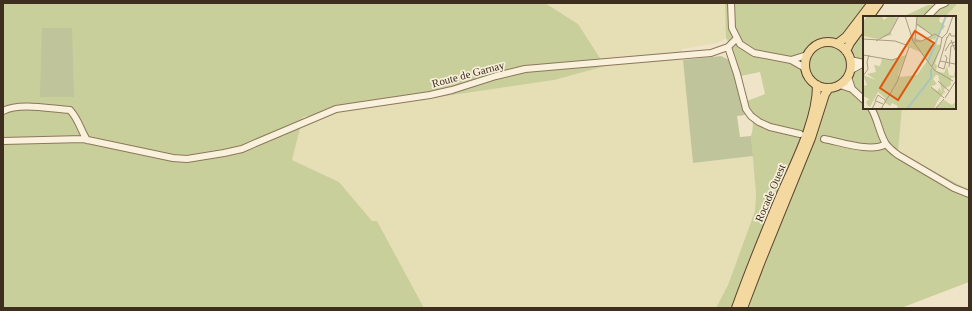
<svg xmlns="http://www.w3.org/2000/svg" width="972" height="311" font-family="Georgia,serif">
  <rect width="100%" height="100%" fill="#f0e4c8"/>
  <path fill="#e6deb5" d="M 545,3 L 725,3 L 726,38 L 717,43 L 682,49 L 693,163 L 753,156 L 756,194 L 755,211 L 728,285 L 716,308 L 424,308 L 377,221 L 372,222 L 339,182 L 292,160 L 303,117 L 554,80 L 578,24 Z
    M 958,3 L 969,3 L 969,190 L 898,152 L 902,108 L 955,108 L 955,17 L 945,17 Z"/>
  <path fill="#c9cf9b" d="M 3,3 L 545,3 L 578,24 L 605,66 L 554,80 L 303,117 L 292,160 L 339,182 L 372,221 L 377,221 L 424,308 L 3,308 Z
    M 725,3 L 875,3 L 874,17 L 864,17 L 864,108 L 902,108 L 898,152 L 969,190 L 969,282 L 901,308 L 716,308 L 728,285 L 755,211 L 756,194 L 751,136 C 755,123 752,112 747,101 L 765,94 L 760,72 L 741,76 L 733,50 L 726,38 Z
    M 958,3 L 945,17 L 902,17 L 928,5 Z"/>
  <path fill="#bfc49a" d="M 42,28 L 72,28 L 74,97 L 40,97 Z
    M 721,56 L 729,60 L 732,65 L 745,115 L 737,116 L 740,137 L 751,136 L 753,156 L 693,163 L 683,60 Z"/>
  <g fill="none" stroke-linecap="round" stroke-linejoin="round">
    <defs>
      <path id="minor" d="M 731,3 L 732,28 L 740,44 L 754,53 L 791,60 L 805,68
        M 927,17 L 938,6 L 945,3
        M 728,47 L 737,74 L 746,109 L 751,116 L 759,122 L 770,127 L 800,134
        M 791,60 L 807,55
        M 850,60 L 864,63
        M 851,70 L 864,63
        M 848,77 L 852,89 L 864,100
        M 840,85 L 852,89
        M 871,108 C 878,119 879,133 886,144 C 889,148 894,152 898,155 L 954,188 L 969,194
        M 3,111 C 20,102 51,109 70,110 C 79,120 80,129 87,140
        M 824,139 C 841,142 871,153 886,144
        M 3,141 L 83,139 L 173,158 L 187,159 L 224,153 L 242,149 L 258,142 L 336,109 L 430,95 L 452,90 L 496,76 L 525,69 L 711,53 L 728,47 L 736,39"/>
      <path id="major" d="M 869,17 L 879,3
        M805 65a23 23 0 1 1 46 0a23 23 0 1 1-46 0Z
        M 837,44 L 846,37 L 872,3
        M 846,51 L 850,43 L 864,24
        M 736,308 C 750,269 766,230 782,192 C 796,160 817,120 817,85
        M 743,308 L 761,261 L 811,138 L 825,94 L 829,88"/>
    </defs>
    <use href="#minor" stroke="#8d765c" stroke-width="8"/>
    <use href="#major" stroke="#5b4430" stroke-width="10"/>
    <use href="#minor" stroke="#faf1dc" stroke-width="6"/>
    <use href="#major" stroke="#f3d9a0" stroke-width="8"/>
  </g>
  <g text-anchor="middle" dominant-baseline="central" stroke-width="3.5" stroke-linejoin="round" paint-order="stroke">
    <g font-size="11" fill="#3d2e20" stroke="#f7eed8">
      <text transform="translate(468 74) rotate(-15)">Route de Garnay</text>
      <text transform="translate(770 193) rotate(-67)">Rocade Ouest</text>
    </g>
  </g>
  <g transform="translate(863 16)">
    <rect width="93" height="93" fill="#f0e4c8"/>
    <path d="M 4,0 L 18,0 L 21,4 L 26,0 L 35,2 L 27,16 L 29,19 L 14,23 L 0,20 L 0,6 ZM 54,0 L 78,0 L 76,5 L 82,10 L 80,14 L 78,11 L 72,24 L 69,23 L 68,31 L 69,34 L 72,28 L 78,29 L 72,48 L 74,49 L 73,55 L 81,57 L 84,50 L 86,59 L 91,60 L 92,53 L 92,61 L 88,62 L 88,69 L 81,73 L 82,77 L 84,76 L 80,77 L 82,79 L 80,78 L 74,86 L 71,93 L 33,93 L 35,90 L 29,87 L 27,90 L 21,86 L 22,82 L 15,76 L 7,91 L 5,90 L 3,86 L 6,83 L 0,80 L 0,70 L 4,69 L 0,59 L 13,64 L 4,58 L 13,56 L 11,49 L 17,50 L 19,43 L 28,44 L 43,39 L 35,59 L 37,61 L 54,59 L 64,45 L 57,36 L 43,30 L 48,20 L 59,25 L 69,19 L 53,9 ZM 73,59 L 75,59 L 79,76 L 76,71 L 75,75 L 67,71 L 74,68 L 70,63 ZM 81,84 L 89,89 L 93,86 L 91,92 L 93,90 L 93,93 L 72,93 Z" fill="#c9cf9b" fill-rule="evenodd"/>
    <path fill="none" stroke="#a9c4bc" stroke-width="2" d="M 65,46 L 83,0M 44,93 L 68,62 L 68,53"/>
    <path fill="none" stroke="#a89b85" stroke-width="1" d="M 42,0 L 50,25M 54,8 L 69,19M 84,21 L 77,45 L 92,48M 79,22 L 84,17 L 90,0M 84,22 L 87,17 L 88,20 L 93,20M 0,23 L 32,25 L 43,29M 88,24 L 93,36M 13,25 L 27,17 L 36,0M 52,25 L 59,25 L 72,18 L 79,22M 52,25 L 54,0M 52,28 L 50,25 L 71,54 L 90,65M 82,35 L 87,27 L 93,26M 0,39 L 29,44 L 35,42 L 43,29M 77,45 L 75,51 L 81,53 L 84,42 L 82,39M 69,50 L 77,33 L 79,22M 86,51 L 88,30 L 93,29M 0,60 L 5,53 L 4,46 L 6,39M 75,65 L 86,75M 68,71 L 81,82M 82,82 L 92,66M 12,85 L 15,79 L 22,84M 9,93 L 13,85 L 20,88M 18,93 L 34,66 L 46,31M 72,93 L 81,83"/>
    <path fill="#df570d" fill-opacity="0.15" stroke="#df570d" stroke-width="2" d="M 52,15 L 71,27 L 35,84 L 17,72 Z"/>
    <rect width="93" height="93" fill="none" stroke="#3d2e20" stroke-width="2"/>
  </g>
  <rect width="972" height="311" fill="none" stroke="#3d2e20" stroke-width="8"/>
</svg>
